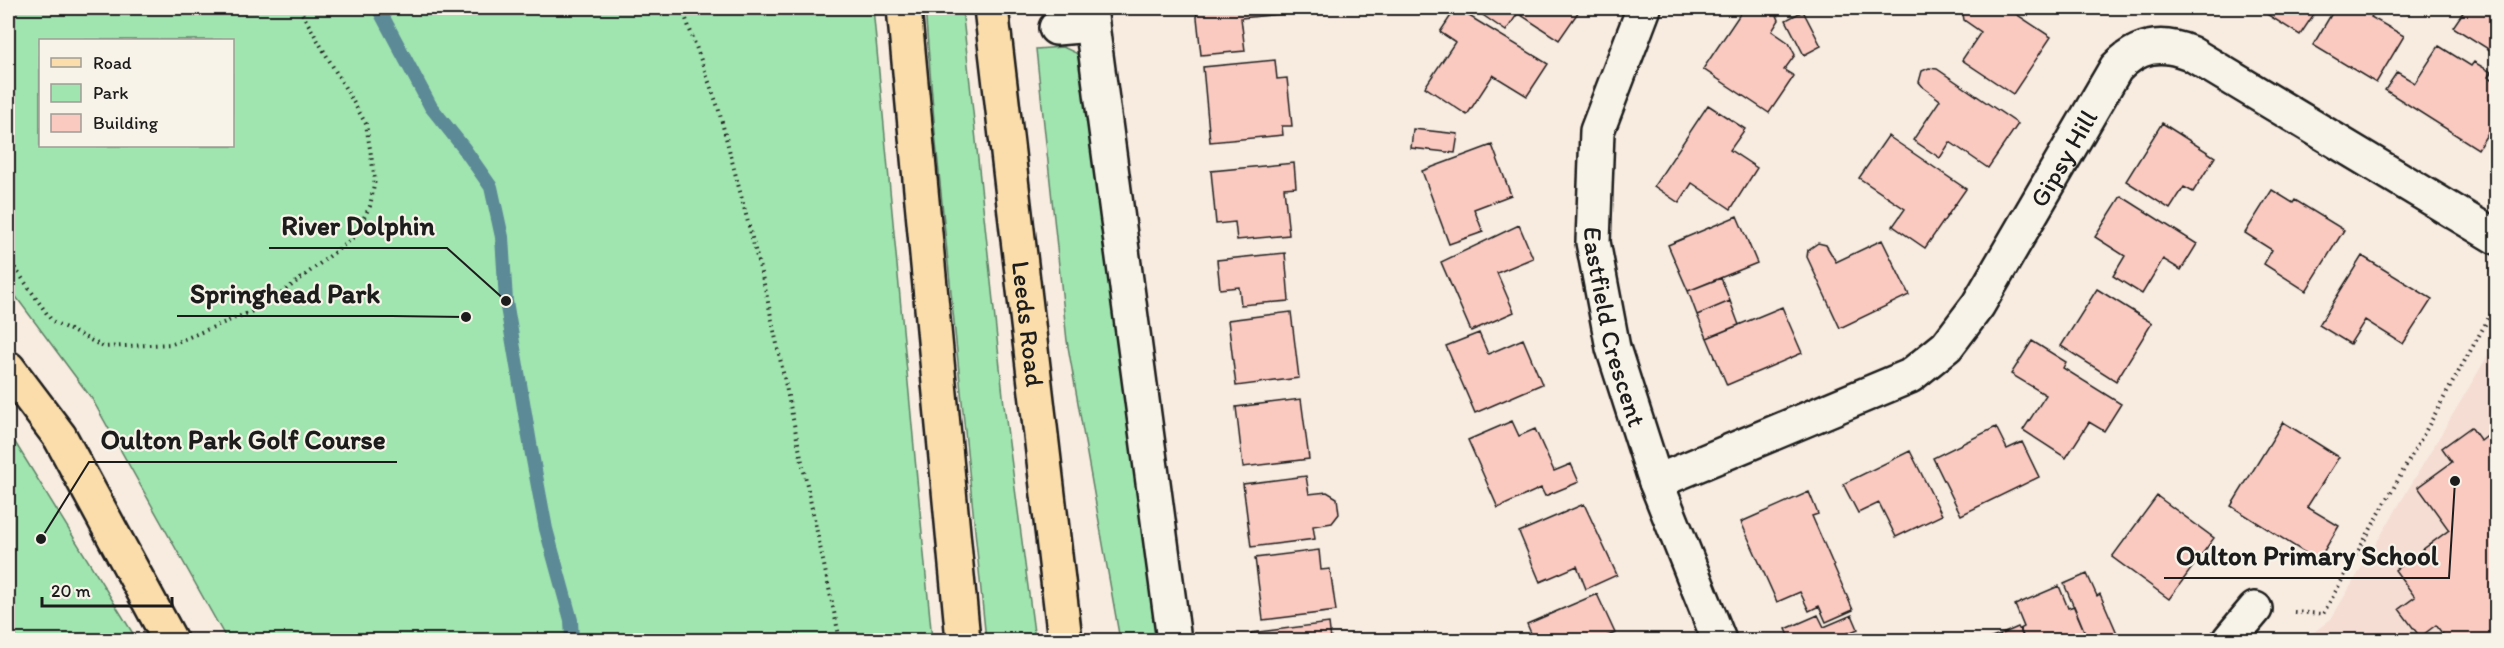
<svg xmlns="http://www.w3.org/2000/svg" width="2504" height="648" font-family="Itim,sans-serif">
  <rect width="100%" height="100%" fill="#f8ebe0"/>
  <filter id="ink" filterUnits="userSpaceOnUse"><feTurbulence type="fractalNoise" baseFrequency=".0167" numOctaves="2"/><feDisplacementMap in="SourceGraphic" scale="12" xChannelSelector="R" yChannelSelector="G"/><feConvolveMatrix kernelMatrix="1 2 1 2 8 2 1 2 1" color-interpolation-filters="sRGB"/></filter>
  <g filter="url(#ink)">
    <path fill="#f5ddd3" d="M 2496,342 L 2496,640 L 2304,640 L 2331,619 Z"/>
    <path fill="#a0e4af" stroke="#5e8066" stroke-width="1.5" fill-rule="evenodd" d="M 8,8 L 873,8 L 932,640 L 227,640 L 92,399 L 8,286 ZM 232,40 L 232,146 L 40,146 L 40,40 Z
      M 925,8 L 962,8 L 1004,405 L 1035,640 L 986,640 L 935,133 Z
      M 1063,47 L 1076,53 L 1081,59 L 1159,640 L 1120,640 L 1067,341 L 1036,49 Z
      M 8,431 L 137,640 L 8,640 Z"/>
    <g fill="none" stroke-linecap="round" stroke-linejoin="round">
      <path stroke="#5c8a96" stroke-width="14" d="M 378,8 L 431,107 L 463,147 L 491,187 L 502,237 L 506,301 L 531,449 L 546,529 L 571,620 L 572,640"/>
    </g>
    <path fill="#facac1" stroke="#1c1c1c" stroke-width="1.5" d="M 1196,8 L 1289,8 L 1290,13 L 1241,18 L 1245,51 L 1201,55 Z
      M 1456,8 L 1548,64 L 1527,96 L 1493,75 L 1467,115 L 1425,87 L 1455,42 L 1440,32 Z
      M 1475,8 L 1581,8 L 1559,40 L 1518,13 L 1506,31 L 1474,9 Z
      M 1744,8 L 1774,8 L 1779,20 L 1772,31 L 1789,43 L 1795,55 L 1784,70 L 1794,76 L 1769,113 L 1703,69 Z
      M 1962,8 L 2007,8 L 2051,37 L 2013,94 L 1962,60 L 1981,32 L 1964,20 Z
      M 2257,8 L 2318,8 L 2300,35 Z
      M 2335,8 L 2377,8 L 2371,17 L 2404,36 L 2376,83 L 2313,45 Z
      M 2466,8 L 2496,8 L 2496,54 L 2453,27 Z
      M 1803,11 L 1821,46 L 1804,55 L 1786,20 Z
      M 2439,46 L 2471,66 L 2474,62 L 2491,72 L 2488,77 L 2496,82 L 2496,120 L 2478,149 L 2385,90 L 2397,72 L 2415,83 Z
      M 1275,60 L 1277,79 L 1287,78 L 1292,126 L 1282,126 L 1283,135 L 1210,142 L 1203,67 Z
      M 1929,68 L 1937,69 L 2018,124 L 1988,168 L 1950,142 L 1940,158 L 1913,140 L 1940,100 L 1924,88 L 1919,82 L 1922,71 Z
      M 1708,105 L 1745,129 L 1730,150 L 1757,168 L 1731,209 L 1692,183 L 1679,203 L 1654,186 Z
      M 2162,123 L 2215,157 L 2193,192 L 2184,187 L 2170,209 L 2126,181 Z
      M 1413,129 L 1458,134 L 1455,153 L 1411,148 Z
      M 1888,136 L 1966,189 L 1925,248 L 1893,226 L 1905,209 L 1859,178 Z
      M 1492,145 L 1511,195 L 1474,209 L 1483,232 L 1449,244 L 1422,171 Z
      M 1294,163 L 1296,187 L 1284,188 L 1289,235 L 1237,240 L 1235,222 L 1216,224 L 1211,171 Z
      M 2272,190 L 2293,203 L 2295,200 L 2344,230 L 2306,291 L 2264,264 L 2272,250 L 2245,233 Z
      M 2121,196 L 2197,244 L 2181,270 L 2163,259 L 2142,294 L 2113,276 L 2125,256 L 2095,237 Z
      M 1737,216 L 1757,263 L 1688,291 L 1668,245 Z
      M 1519,225 L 1533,258 L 1497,273 L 1514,312 L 1471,331 L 1441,262 Z
      M 1882,240 L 1909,295 L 1840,328 L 1807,257 L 1808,250 L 1818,243 L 1826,245 L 1836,262 Z
      M 1285,253 L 1289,301 L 1241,305 L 1239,287 L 1220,289 L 1217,260 Z
      M 2362,256 L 2432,299 L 2403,344 L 2365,320 L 2350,344 L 2319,325 Z
      M 1721,278 L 1730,301 L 1697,315 L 1688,291 Z
      M 2097,289 L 2152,323 L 2116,381 L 2061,346 Z
      M 1730,301 L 1739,325 L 1707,338 L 1697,315 Z
      M 1782,307 L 1802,353 L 1727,385 L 1707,338 Z
      M 1291,312 L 1299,378 L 1236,386 L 1228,320 Z
      M 1479,333 L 1488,354 L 1523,339 L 1542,384 L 1475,413 L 1446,346 Z
      M 2032,341 L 2066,362 L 2063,368 L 2121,404 L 2104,431 L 2089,422 L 2066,458 L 2023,430 L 2046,395 L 2011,374 Z
      M 1301,399 L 1309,459 L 1243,467 L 1236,407 Z
      M 1512,421 L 1519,436 L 1535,429 L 1554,471 L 1571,464 L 1579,482 L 1545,496 L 1541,488 L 1498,508 L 1468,440 Z
      M 2283,422 L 2339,457 L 2307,507 L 2339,526 L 2318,561 L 2231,506 Z
      M 1996,427 L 2007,449 L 2022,442 L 2039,477 L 1961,515 L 1933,458 Z
      M 2471,427 L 2481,441 L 2496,429 L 2496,640 L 2447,640 L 2436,625 L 2420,637 L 2399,609 L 2415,597 L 2395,570 L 2449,530 L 2418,487 L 2452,462 L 2442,448 Z
      M 1910,451 L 1942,515 L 1896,537 L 1879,503 L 1858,513 L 1843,484 Z
      M 1306,476 L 1309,494 L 1327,492 L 1337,498 L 1339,514 L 1332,523 L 1313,526 L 1315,539 L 1251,547 L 1243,484 Z
      M 1809,492 L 1818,514 L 1812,516 L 1853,610 L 1826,622 L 1819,606 L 1809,611 L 1800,592 L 1777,602 L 1741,522 Z
      M 2157,496 L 2214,538 L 2169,599 L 2112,557 Z
      M 1584,504 L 1617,575 L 1586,589 L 1577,566 L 1540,582 L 1519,532 Z
      M 1319,550 L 1321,570 L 1330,569 L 1336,611 L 1263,620 L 1255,558 Z
      M 2087,574 L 2097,596 L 2100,594 L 2120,640 L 2088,640 L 2064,584 Z
      M 2059,586 L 2068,608 L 2074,606 L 2088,640 L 2025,640 L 2020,629 L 2024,627 L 2015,605 Z
      M 1597,594 L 1615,633 L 1598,640 L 1534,640 L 1527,624 Z
      M 1818,615 L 1824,627 L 1852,615 L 1858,629 L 1831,640 L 1791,640 L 1786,629 Z
      M 1329,623 L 1331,640 L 1252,640 L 1251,633 Z
      M 2018,627 L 2025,640 L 2002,640 L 2000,635 Z
      M 2000,635 L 2002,640 L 1986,640 Z"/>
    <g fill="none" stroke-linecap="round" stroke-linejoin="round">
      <defs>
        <g id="street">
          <path id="s1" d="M 1644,8 L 1597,131 L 1593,242 L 1613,348 L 1656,482 L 1719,640"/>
          <path d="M 1092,25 L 1174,640"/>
          <path d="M 1056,28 L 1092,25 L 1090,8"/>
          <path id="s2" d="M 1656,482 L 1910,376 L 1947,346 L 1978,305 L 2116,68 C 2138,45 2161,41 2190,53 L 2496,237"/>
          <path d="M 2229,640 L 2255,609"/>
        </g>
        <g id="primary">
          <path d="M 904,8 L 963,640"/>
          <path id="s3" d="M 991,8 L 1065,640"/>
          <path d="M 8,368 L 60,437 L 170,640"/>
        </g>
      </defs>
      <use href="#street" stroke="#1c1c1c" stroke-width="38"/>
      <use href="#primary" stroke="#1c1c1c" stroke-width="38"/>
      <path stroke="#1c1c1c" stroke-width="4" stroke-dasharray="1.5 4.5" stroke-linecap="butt" d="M 682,8 L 718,107 L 765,288 L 840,640
        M 8,258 L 52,321 L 104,347 L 172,344 L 265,306 L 353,238 L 370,206 L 375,180 L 366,124 L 299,8
        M 2294,612 L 2323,614 L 2496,305"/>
      <use href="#street" stroke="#f7f3e8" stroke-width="33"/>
      <use href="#primary" stroke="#faddab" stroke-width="33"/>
    </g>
  </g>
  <g text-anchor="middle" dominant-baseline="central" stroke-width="4.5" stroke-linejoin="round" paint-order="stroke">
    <g font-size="26" fill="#1c1c1c" stroke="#f7f3e8">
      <text stroke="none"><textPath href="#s2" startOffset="544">Gipsy Hill</textPath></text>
      <text stroke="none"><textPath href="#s3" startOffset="318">Leeds Road</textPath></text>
      <text stroke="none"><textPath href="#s1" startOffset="330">Eastfield Crescent</textPath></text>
    </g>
  </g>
  <path fill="none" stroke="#1c1c1c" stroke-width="2" d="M506 301L447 248H269M466 317L392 316H177M41 539L89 462H397M2455 481L2449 578H2164"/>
  <g fill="#1c1c1c" stroke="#f7f3e8" stroke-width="2">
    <circle cx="506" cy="301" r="6"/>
    <circle cx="466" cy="317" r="6"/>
    <circle cx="41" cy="539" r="6"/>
    <circle cx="2455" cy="481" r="6"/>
  </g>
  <g font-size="27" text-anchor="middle" font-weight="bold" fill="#1c1c1c" stroke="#f7f3e8" stroke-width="4.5" stroke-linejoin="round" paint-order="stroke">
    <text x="358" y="235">River Dolphin</text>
    <text x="285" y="303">Springhead Park</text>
    <text x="243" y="449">Oulton Park Golf Course</text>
    <text x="2307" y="565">Oulton Primary School</text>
  </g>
  <rect width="2504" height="648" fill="none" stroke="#f7f3e8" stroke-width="30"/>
  <rect x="15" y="15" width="2474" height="618" fill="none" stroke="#1c1c1c" stroke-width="2" filter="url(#ink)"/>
  <rect x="39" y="39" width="195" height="108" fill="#f7f3e8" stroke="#9f9d96" stroke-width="1.5"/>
  <rect x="51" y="58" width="30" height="9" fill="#faddab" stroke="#9f9d96" stroke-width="1.5"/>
  <text x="93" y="69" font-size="18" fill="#1c1c1c">Road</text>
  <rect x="51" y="84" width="30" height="18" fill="#a0e4af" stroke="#9f9d96" stroke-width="1.5"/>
  <text x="93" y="99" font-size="18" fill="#1c1c1c">Park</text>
  <rect x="51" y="114" width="30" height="18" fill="#facac1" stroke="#9f9d96" stroke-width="1.5"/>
  <text x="93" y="129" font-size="18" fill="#1c1c1c">Building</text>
  <path d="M42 597v9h130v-9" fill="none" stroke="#1c1c1c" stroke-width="3"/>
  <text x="51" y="597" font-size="18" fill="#1c1c1c" stroke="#f7f3e8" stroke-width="4.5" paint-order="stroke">20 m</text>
</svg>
